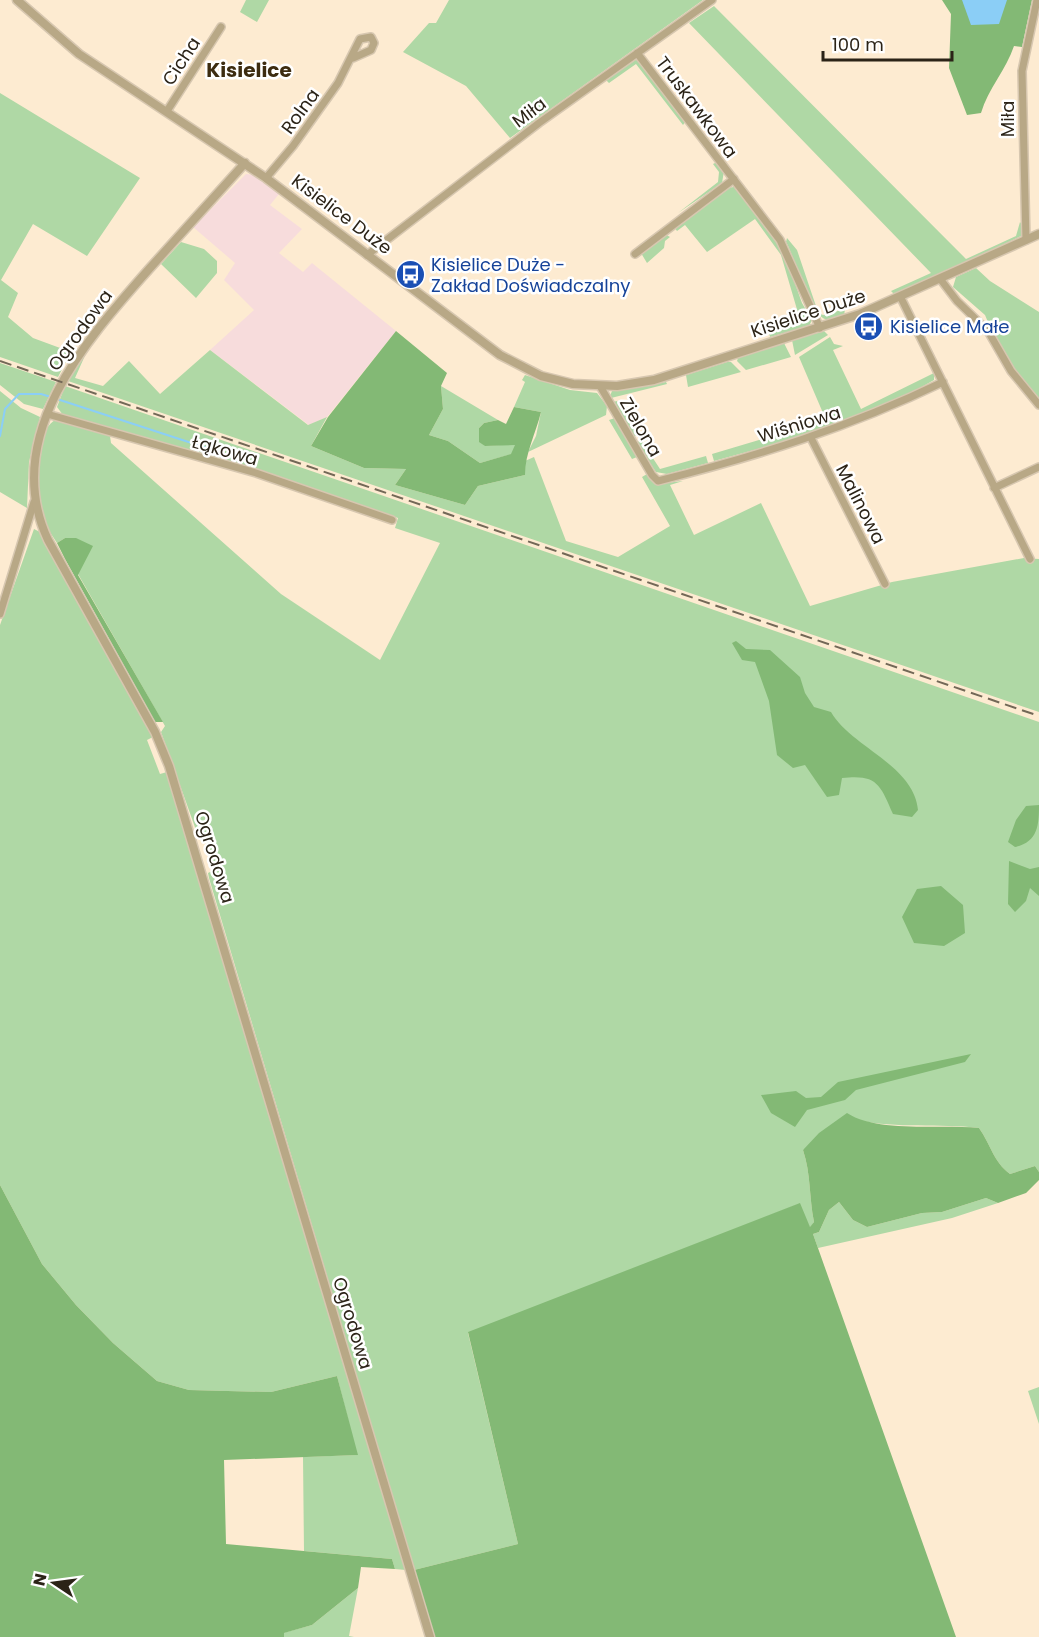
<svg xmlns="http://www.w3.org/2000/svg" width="1039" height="1637" font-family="Poppins,sans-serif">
  <rect width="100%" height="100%" fill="#fdebd1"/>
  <path fill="#f7dcdc" d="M 246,174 L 254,175 L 279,194 L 270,205 L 302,229 L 279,253 L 303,272 L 312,263 L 396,331 L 327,417 L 309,425 L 210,350 L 254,310 L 224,280 L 235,263 L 193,227 Z"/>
  <path fill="#afd8a5" d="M 246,0 L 269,0 L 257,22 L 240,12 Z
    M 449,0 L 703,0 L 510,138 L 466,86 L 403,52 L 429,23 L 436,23 Z
    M 714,6 L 966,259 L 1016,236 L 1020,222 L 1023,226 L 1021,236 L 896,296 L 891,291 L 931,273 L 689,23 Z
    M 637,59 L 686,121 L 683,125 L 636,64 L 609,83 L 606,80 Z
    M 0,93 L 140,178 L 87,256 L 33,224 L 1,280 L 18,293 L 8,317 L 33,338 L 71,352 L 58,377 L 0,357 Z
    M 717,162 L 724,171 L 722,183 L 678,213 L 718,182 L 719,172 L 713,164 Z
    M 734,187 L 783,250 L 802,303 L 812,320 L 809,326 L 770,337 L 769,333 L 801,323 L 781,255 L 755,219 L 707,252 L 685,225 L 677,231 L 674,227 L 726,188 Z
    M 665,234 L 670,237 L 665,241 L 664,248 L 647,263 L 641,253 Z
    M 787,238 L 797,250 L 818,312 L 823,315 L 845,309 L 844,316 L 827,320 C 803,310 798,263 786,242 Z
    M 181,242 L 204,249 L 217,261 L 217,273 L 196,298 L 161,264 Z
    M 976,268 L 990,281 L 1039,312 L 1039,401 L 1000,351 L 985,315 L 953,287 L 956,277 Z
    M 824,331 L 828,335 L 795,355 L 792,340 Z
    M 830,337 L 834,344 L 843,346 L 833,350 L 861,409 L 934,373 L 934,380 L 888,406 L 815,433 L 714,461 L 712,454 L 826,420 L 799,357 Z
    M 784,343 L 791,357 L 746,370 L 737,361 L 738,358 Z
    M 210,350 L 308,425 L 327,417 L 311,446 L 364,468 L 406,469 L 395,485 L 465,505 L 478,486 L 525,475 L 525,461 L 534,457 L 566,541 L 618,557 L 670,526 L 642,477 L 647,474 L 656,484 L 683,481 L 670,485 L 694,535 L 761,503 L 810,606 L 892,582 L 1024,558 L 1039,559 L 1039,712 L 68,381 L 87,351 L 75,378 L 103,386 L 129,361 L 160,394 Z
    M 727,362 L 731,362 L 741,372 L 688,387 L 686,375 Z
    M 0,363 L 56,382 L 43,409 L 24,404 L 0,385 Z
    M 525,375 L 570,390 L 597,393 L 607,406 L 606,415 L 528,452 L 536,436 L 541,412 L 514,407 L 525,382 L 522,380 Z
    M 666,382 L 667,384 L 611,398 L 610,396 L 612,391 Z
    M 65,386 L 1039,722 L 1039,1172 L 1035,1166 L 1010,1174 C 993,1161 991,1145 979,1128 C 939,1123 897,1129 858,1120 L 803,1150 C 811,1174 809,1197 814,1222 L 810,1228 L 799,1204 L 468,1333 L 518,1544 L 414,1570 L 209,878 L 208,873 L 214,870 L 201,828 L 196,830 L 161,732 L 165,726 L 78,574 L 65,538 L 57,543 C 52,535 46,527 43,518 C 36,495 32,434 55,420 L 110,436 L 111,443 L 281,594 L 380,660 L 440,543 L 395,528 L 398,518 L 254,469 L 63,415 L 57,407 Z
    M 441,386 L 498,420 L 484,423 L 479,428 L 485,446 L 516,444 L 512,454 L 480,463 L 448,441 L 429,435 L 443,409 Z
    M 0,391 L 21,408 L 40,417 L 29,462 L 27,508 L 0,492 Z
    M 617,401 L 638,435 L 633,437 L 613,402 Z
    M 615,418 L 637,457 L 632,459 L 609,420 Z
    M 641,440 L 660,469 L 706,456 L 708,463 L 667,474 L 656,472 L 636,443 Z
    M 34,529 L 40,532 L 153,737 L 147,740 L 160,774 L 167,772 L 406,1570 L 395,1569 L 392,1559 L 304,1551 L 303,1457 L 357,1455 L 337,1376 L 271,1392 L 189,1390 L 157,1381 L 113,1343 L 76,1305 L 42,1264 L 0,1185 L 0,625 Z
    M 986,1198 L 998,1203 L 952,1218 L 818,1248 L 813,1234 L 819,1232 L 829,1210 L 839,1202 L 853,1220 L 867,1227 L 922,1213 L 942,1212 Z
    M 1039,1387 L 1039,1424 L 1028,1391 Z
    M 358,1588 L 349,1636 L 354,1637 L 284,1637 L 283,1633 L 312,1625 Z"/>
  <path fill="#83b975" d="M 942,0 L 1032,0 L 1022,47 L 1014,46 C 1006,70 988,89 981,113 L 967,115 L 949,68 L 951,14 Z
    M 396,331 L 447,373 L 441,386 L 443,409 L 429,435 L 448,441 L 480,463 L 511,454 L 515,445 L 485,446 L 479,442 L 479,428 L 484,423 L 498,420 L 506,424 L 514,407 L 541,412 C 536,433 525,453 525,475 L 478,486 L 465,505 L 395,485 L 406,469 L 364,468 L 311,446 L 328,417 Z
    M 65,538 L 76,538 L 93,546 L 78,575 L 163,722 L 155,722 L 65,559 L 57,543 Z
    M 736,641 L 746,649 L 770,650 L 800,677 L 805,693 L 814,707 L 831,712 C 851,747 914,765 918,810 L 912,817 L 893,814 C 880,784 877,774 842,778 L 839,795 L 827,797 L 805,765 L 793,768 L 777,755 L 769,701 L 755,662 L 742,660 L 732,643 Z
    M 1039,805 C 1039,825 1038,842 1015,847 L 1008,842 L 1016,820 L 1026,806 Z
    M 1009,861 L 1030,869 L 1039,867 L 1039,896 L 1030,888 L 1026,901 L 1015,912 L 1008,904 Z
    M 941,886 L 963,905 L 965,933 L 944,946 L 914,943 L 902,917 L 917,889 Z
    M 971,1054 L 965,1062 L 856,1090 L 845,1100 L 807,1110 L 795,1127 L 771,1113 L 761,1095 L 796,1091 L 806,1098 L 821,1097 L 838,1082 Z
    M 847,1113 C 877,1133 942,1124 979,1128 C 991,1145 993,1161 1010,1174 L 1035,1166 L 1039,1172 L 1039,1180 L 1026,1193 L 998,1203 L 986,1198 L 942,1212 L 922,1213 L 867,1227 L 853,1220 L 839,1202 L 829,1210 L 819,1232 L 813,1234 L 956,1637 L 434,1637 L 414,1570 L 518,1544 L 468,1332 L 800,1203 L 810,1227 L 814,1222 C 809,1197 811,1174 803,1150 L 819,1133 Z
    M 0,1185 L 42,1264 L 76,1305 L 113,1343 L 157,1381 L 189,1390 L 271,1392 L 337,1376 L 358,1455 L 224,1460 L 226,1544 L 392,1559 L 395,1569 L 361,1567 L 358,1588 L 312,1625 L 284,1633 L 284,1637 L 0,1637 Z"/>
  <path fill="#8bcef6" d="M 962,0 L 1007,0 L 999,24 L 971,25 Z"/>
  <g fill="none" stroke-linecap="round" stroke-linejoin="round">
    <path stroke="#8bcef6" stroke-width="2" d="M 57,399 L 219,452
      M 0,436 L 5,409 L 19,394 L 41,394 L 51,397"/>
    <defs>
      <path id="minor" d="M 637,53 L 780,240 L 820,328
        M 167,111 L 221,27
        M 266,178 L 293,146 L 338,83 L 360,39 L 371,37 L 374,43 L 371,50 L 353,58
        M 1026,240 L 1022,71 L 1037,0
        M 635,254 L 734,179
        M 367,255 L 539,123 L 712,0
        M 941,280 L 957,301 L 988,331 L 1011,371 L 1039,405
        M 901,298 L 1030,559
        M 600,386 L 652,475 L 658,481 C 758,456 850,427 943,382
        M 47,414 L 256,473 L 392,520
        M 811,438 L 885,584
        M 994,488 L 1039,467
        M 0,614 L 34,502"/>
      <path id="tertiary" d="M 17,0 L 79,54 L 266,178 L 500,355 L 541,376 L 573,384 L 617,386 L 654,380 L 860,314 L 1039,234
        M 245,163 C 213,198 182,233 150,268 C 85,341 0,437 48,540 L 155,732 L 169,766 L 430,1637"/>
    </defs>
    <use href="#minor" stroke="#d7c7b0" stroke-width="10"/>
    <use href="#tertiary" stroke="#d7c7b0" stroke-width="11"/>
    <use href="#minor" stroke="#b8a886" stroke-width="7"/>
    <use href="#tertiary" stroke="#b8a886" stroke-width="8"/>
    <path stroke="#736857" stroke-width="2" stroke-dasharray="12 6" stroke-linecap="butt" d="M 0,361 L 1039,716"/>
  </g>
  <defs>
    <symbol id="bus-disc" viewBox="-11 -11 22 22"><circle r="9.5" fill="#1a4fb4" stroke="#fff"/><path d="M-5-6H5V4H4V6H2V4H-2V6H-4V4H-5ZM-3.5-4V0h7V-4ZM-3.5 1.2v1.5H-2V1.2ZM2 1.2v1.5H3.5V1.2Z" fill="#fff"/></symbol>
  </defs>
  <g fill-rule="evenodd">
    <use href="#bus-disc" x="394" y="258" width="33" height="33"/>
    <use href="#bus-disc" x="852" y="310" width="33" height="33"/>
  </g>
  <g text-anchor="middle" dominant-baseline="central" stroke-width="5" stroke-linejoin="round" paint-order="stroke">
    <g font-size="18" fill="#2b2317" stroke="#fff">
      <text transform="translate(181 61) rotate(-57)">Cicha</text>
      <text transform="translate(697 107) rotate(53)">Truskawkowa</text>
      <text transform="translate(300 111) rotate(-54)">Rolna</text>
      <text transform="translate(529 112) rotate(-37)">Miła</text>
      <text transform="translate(1007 119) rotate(-90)">Miła</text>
      <text transform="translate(342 214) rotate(37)">Kisielice Duże</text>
      <text transform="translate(808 313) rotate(-18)">Kisielice Duże</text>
      <text transform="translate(80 330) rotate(-54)">Ogrodowa</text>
      <text transform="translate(799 424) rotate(-17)">Wiśniowa</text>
      <text transform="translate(641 427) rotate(60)">Zielona</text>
      <text transform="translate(225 450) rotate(16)">Łąkowa</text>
      <text transform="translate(861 504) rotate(63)">Malinowa</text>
      <text transform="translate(215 857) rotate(73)">Ogrodowa</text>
      <text transform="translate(353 1323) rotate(73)">Ogrodowa</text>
    </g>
    <g font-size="18" fill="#164399" stroke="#fff" text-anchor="start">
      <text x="431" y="264">Kisielice Duże -<tspan x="431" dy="21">Zakład Doświadczalny</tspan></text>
      <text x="890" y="326">Kisielice Małe</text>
    </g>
    <g font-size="20" font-weight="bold" fill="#3d2c10" stroke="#fff">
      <text x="249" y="70">Kisielice</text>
    </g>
  </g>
  <g transform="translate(54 1583) rotate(283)" stroke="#ffffff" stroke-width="4.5" paint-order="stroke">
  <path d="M0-4.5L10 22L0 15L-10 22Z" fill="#2b2317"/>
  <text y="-9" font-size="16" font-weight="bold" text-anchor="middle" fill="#2b2317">N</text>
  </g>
  <path d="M823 51v9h129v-9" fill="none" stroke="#2b2317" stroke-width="3"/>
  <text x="832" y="51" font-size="18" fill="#2b2317" stroke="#ffffff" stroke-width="4.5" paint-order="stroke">100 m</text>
</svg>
